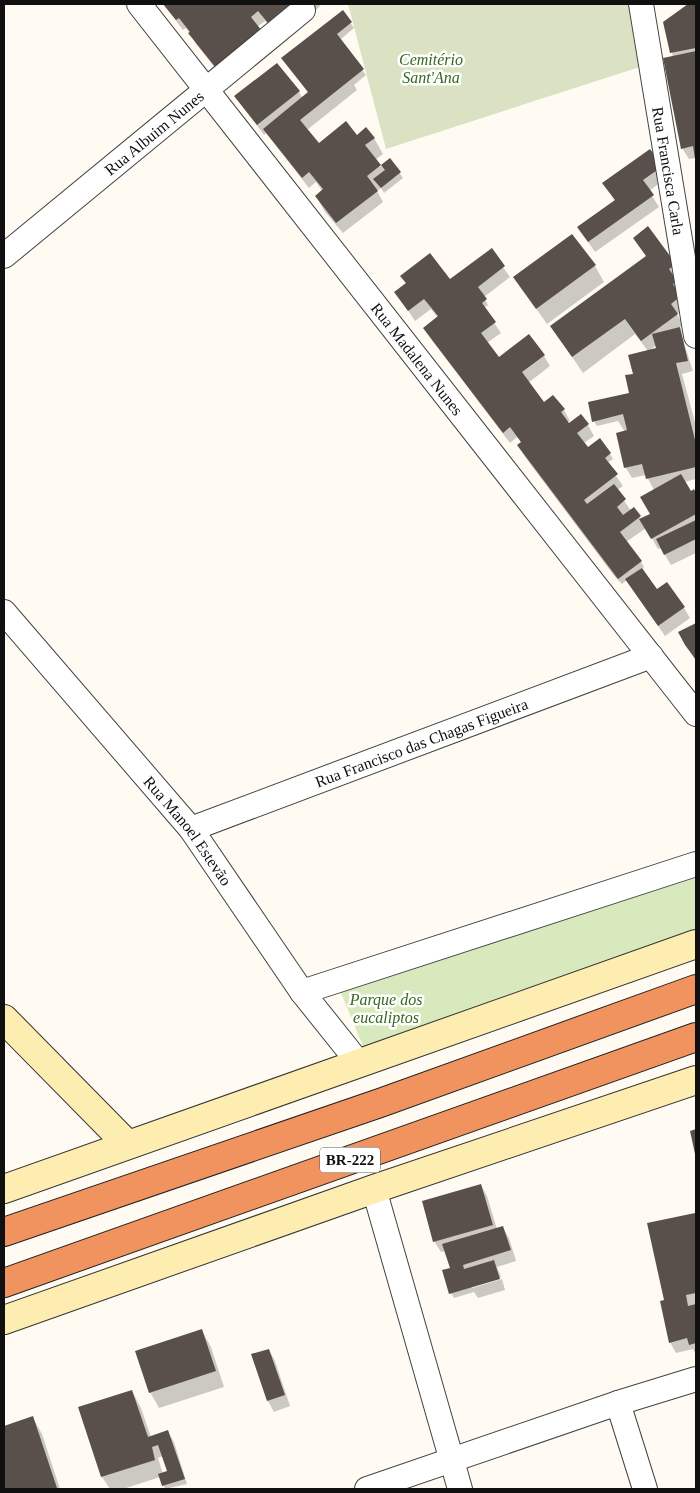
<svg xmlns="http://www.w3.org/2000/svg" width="700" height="1493" font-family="'Times New Roman',serif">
  <rect width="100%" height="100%" fill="#fffbf3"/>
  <path fill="#d8e9bd" d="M 696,870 L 696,935 L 365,1051 L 339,988 Z"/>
  <path fill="#dbe2c3" d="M 348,4 L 628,4 L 646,65 L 386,149 Z"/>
  <path fill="#0003" fill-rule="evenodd" d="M 163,4 L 296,4 L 280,39 L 265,21 L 257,27 L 227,83 L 196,44 L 190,33 L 186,28 L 183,30 Z
    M 307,4 L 319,4 L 320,6 L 314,12 Z
    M 690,4 L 696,4 L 696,158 L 689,159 L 682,148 L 673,57 L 665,22 Z
    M 342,11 L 354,28 L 340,40 L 366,75 L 354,85 L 357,90 L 307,130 L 318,144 L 357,137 L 374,138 L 383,154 L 375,160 L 380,167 L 390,159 L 403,178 L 384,193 L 381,188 L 377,191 L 383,202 L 343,233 L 325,212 L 316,196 L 322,191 L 316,182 L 309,188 L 266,133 L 264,135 L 236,97 L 299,92 L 303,99 L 309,94 L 283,58 Z
    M 650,150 L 668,177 L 649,191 L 659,207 L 595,252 L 578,227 L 615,201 L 604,183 Z
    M 491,250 L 510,277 L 484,297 L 488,305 L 484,308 L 501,333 L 487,343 L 499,359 L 544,356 L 550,366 L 528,383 L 544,403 L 564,410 L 570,421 L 567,422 L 569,425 L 588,425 L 594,436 L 584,443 L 588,449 L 610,454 L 613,459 L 607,463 L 623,486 L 617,490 L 631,511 L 634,509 L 641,520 L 651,514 L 654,490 L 646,475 L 632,478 L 626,468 L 625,432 L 618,421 L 597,426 L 594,421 L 631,393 L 634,375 L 658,349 L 657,345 L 648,351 L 635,334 L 583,373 L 551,326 L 675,265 L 687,307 L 677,314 L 683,325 L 679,328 L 693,371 L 682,374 L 696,426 L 696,479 L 684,482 L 693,497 L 694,491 L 696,496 L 696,553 L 671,565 L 661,548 L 658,549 L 646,528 L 626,542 L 641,562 L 644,567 L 642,569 L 657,590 L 684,608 L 690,618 L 665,636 L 627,580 L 622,584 L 615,577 L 525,457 L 518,446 L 522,443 L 517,437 L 510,443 L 431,339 L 425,328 L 438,318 L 431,309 L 415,321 L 396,292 L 406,284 L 401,276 L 450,281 Z
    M 595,266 L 604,282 L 547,324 L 515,278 Z
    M 696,624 L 696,661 L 680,633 Z
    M 481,1185 L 487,1196 L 497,1229 L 503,1228 L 509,1238 L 516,1261 L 497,1267 L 501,1277 L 472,1286 L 472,1288 L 502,1279 L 505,1290 L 478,1298 L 474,1292 L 454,1298 L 451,1293 L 451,1269 L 446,1251 L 441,1252 L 434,1241 Z
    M 694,1214 L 696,1217 L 696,1355 L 693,1349 L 676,1353 L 670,1342 L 666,1301 Z
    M 202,1331 L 211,1347 L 224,1387 L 159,1408 L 150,1392 Z
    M 269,1350 L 275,1361 L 290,1406 L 274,1412 L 268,1401 L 253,1355 Z
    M 132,1391 L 141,1408 L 151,1437 L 168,1432 L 174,1442 L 187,1484 L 165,1489 L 160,1477 L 123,1489 L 110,1489 L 102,1477 L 80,1408 ZM 163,1456 L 169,1472 L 163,1474 L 158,1458 Z
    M 33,1418 L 42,1434 L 60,1489 L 4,1489 L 4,1427 Z"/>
  <path fill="#59504c" d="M 163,4 L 297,4 L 273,29 L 258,11 L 251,17 L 265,35 L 220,73 L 188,33 L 190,32 L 179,18 L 176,20 Z
    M 688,4 L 696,4 L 696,48 L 670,53 L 663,22 Z
    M 343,10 L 352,22 L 337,34 L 364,69 L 300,120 L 319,143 L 346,121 L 357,135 L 366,127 L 375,138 L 365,145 L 381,165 L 367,176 L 378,191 L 336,223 L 315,196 L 323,189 L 309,172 L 302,178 L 263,129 L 308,92 L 281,58 Z
    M 696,51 L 696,159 L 695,159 L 693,146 L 681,149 L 663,58 Z
    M 277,63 L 300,91 L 257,125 L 234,96 Z
    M 650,149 L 663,166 L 643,180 L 654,195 L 588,242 L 577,227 L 615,200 L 602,183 Z
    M 390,158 L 401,172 L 381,188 L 373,179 L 385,170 L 381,165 Z
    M 648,226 L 676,264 L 669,269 L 677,281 L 673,284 L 681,296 L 671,304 L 678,314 L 641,341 L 625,319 L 572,357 L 550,326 L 646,256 L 633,238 Z
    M 572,234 L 596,265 L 536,309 L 513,277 Z
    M 492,248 L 505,266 L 478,287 L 487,299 L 482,303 L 496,322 L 481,333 L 499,357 L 529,334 L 545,355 L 522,372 L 544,402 L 553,395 L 565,409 L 561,412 L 569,423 L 581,414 L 589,424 L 577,433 L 588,447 L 600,438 L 611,453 L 605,458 L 618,474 L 584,500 L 587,504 L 614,484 L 626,499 L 617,507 L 623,515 L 634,507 L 641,516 L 620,532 L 642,561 L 618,579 L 517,445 L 521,442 L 510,427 L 503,433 L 423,328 L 438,316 L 424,299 L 408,311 L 394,292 L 406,283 L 400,276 L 430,253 L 450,279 Z
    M 680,327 L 688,361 L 676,363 L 696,444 L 696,467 L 646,479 L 642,464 L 624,468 L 616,433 L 627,430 L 623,414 L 592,422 L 588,402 L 629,393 L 625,375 L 633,374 L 628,355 L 656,348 L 652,334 Z
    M 681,474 L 691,491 L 694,489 L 696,493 L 696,514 L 651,539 L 639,519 L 650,514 L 640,497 Z
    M 696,520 L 696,539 L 664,555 L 656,539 Z
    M 642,568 L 657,589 L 667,582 L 685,607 L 658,626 L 625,579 Z
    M 696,623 L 696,660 L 685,645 L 678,632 Z
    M 696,1129 L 696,1154 L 695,1154 L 690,1131 Z
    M 481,1184 L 493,1225 L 433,1242 L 422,1201 Z
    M 695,1213 L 696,1293 L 686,1295 L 688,1306 L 696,1304 L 696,1343 L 689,1345 L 687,1338 L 669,1343 L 660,1301 L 664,1300 L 647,1223 Z
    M 503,1226 L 511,1250 L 463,1265 L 464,1269 L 494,1260 L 500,1279 L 449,1294 L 442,1270 L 450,1268 L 442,1244 Z
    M 202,1329 L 216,1371 L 149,1393 L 135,1351 Z
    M 269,1349 L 285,1395 L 267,1401 L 251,1354 Z
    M 132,1390 L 148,1437 L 168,1430 L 185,1479 L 162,1486 L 158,1474 L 167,1471 L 158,1445 L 152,1447 L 155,1460 L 101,1477 L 78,1407 Z
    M 33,1416 L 57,1488 L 4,1489 L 4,1426 Z"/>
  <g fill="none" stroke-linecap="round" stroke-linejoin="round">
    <defs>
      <g id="street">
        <path id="s1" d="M 139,4 L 696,714"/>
        <path id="s2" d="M 641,4 L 696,336"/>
        <path id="s3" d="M 4,256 L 303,10"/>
        <path id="s4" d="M 4,612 L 191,829 L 302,992 L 358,1062"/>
        <path id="s5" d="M 191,829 L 651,656"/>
        <path d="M 302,992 L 696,864"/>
        <path d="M 374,1189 L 460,1489"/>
        <path d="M 618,1403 L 645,1489"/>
        <path d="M 367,1489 L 618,1403 L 696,1379"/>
      </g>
      <path id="secondary" d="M 4,1019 L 127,1144
        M 4,1189 L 696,944
        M 4,1320 L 374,1189 L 696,1080"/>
      <path id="highway" d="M 4,1232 L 380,1103 L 696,989
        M 4,1283 L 696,1037"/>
    </defs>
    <use href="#street" stroke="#434343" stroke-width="26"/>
    <use href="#secondary" stroke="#323232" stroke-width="30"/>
    <use href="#highway" stroke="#212121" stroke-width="30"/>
    <use href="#street" stroke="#fff" stroke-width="24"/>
    <use href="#secondary" stroke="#fdedb0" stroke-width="28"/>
    <use href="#highway" stroke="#f1935f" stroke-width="28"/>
  </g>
  <g text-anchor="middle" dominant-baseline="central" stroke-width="5" stroke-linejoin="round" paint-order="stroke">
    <rect fill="#fff" stroke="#585858" stroke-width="1" x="320" y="1147.5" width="60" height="25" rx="4"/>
    <g font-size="15" font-weight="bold" fill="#101010">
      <text x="350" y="1160">BR-222</text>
    </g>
    <g font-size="16" font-style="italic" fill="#366820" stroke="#fff">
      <text x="431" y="59">Cemitério<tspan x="431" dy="18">Sant'Ana</tspan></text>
      <text x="386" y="999">Parque dos<tspan x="386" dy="18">eucaliptos</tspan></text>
    </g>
    <g font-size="16" fill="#101010" stroke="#fff">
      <text stroke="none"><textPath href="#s3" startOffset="194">Rua Albuim Nunes</textPath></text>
      <text stroke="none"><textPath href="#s2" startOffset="169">Rua Francisca Carla</textPath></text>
      <text stroke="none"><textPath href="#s1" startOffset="451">Rua Madalena Nunes</textPath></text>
      <text stroke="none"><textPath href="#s5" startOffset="246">Rua Francisco das Chagas Figueira</textPath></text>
      <text stroke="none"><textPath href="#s4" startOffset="286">Rua Manoel Estevão</textPath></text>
    </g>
  </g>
  <rect width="700" height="1493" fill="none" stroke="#101010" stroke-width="10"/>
</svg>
